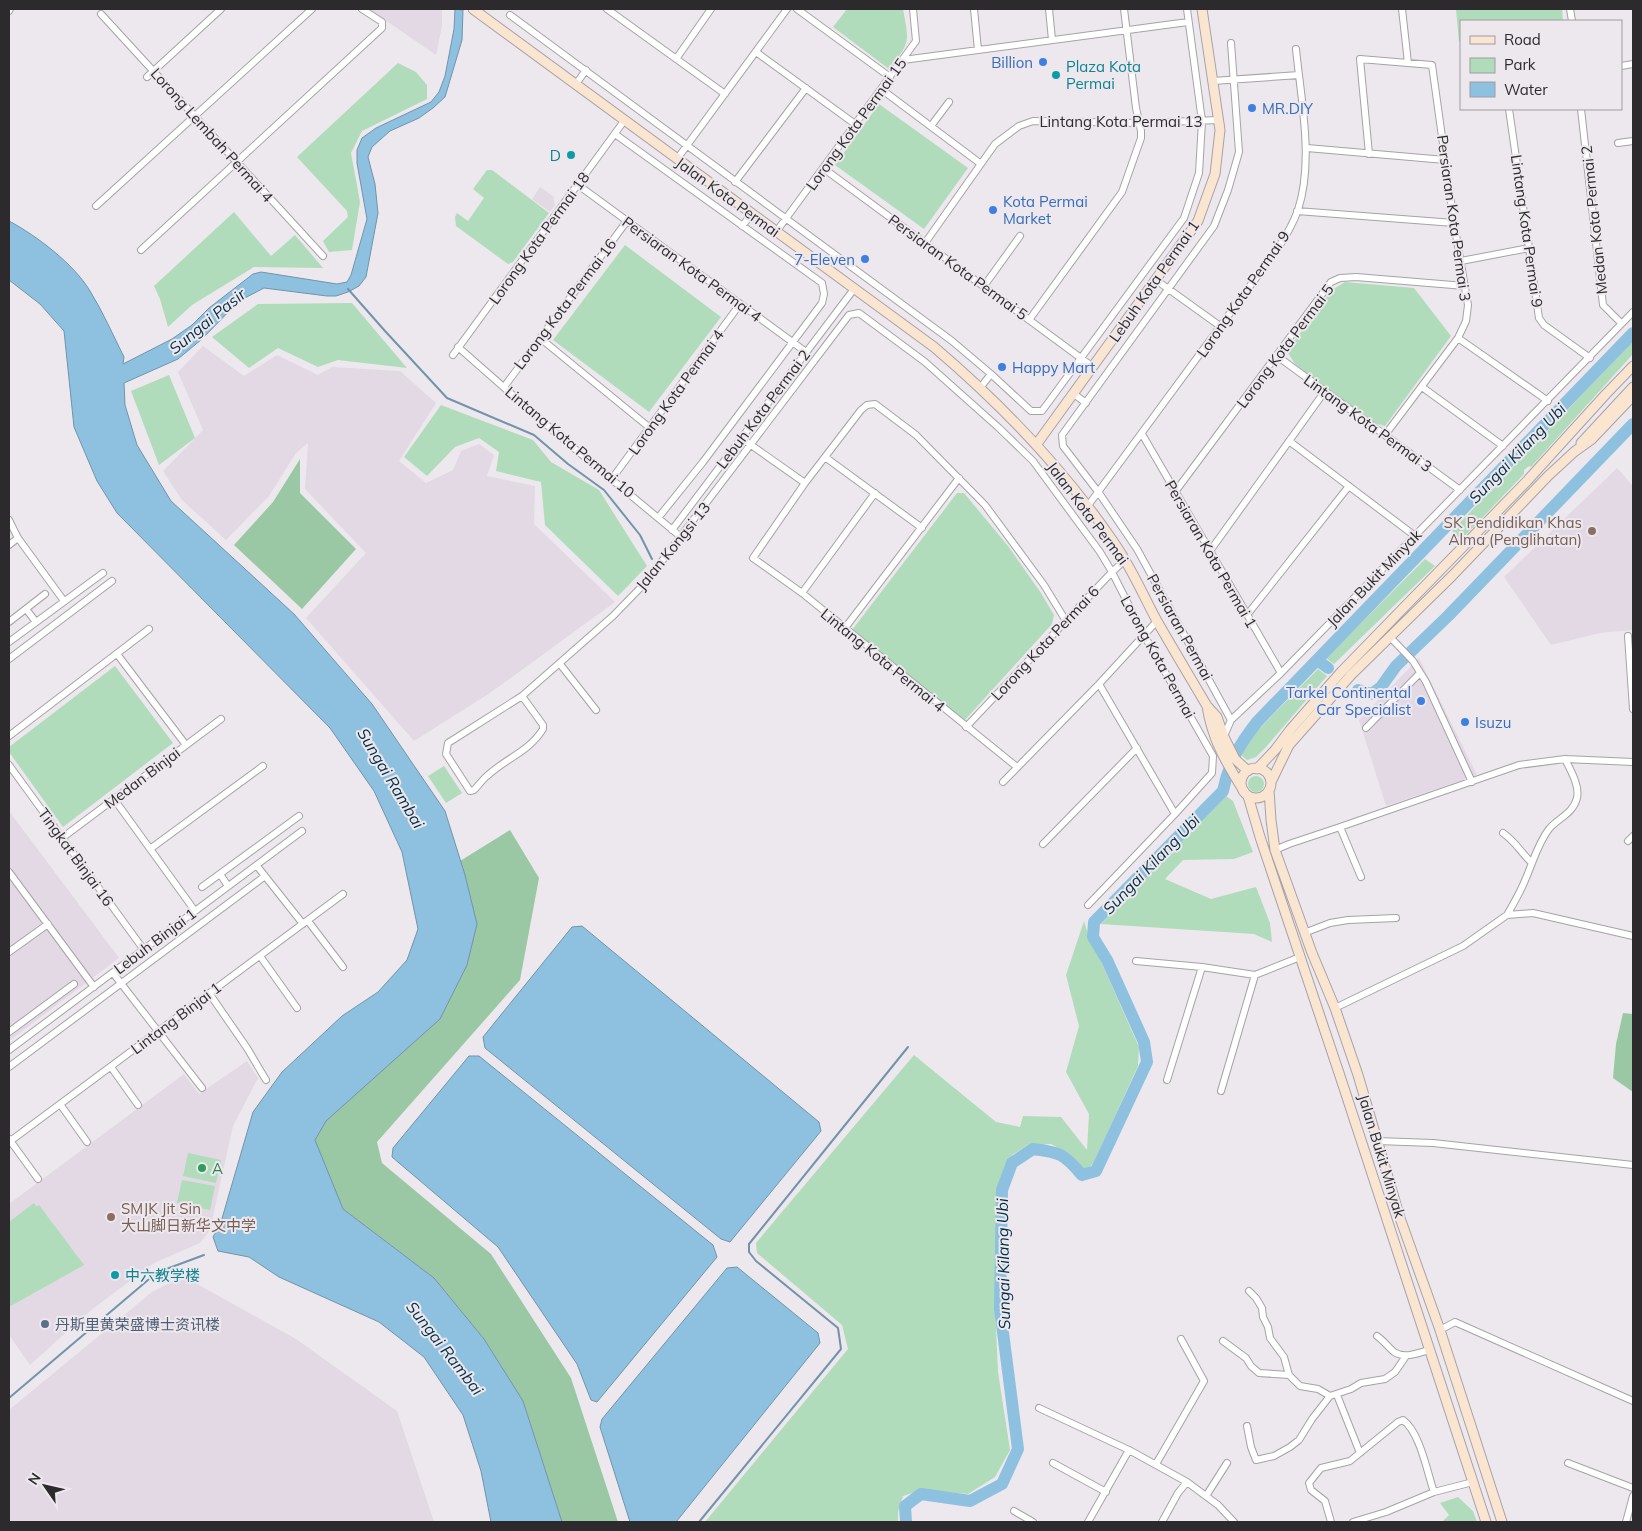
<svg xmlns="http://www.w3.org/2000/svg" width="1642" height="1531" font-family="Mulish,'Noto Sans SC',sans-serif">
  <rect width="100%" height="100%" fill="#ede8ed"/>
  <path fill="#e2d9e4" d="M 369,9 L 442,9 L 442,26 L 436,55 Z
    M 540,187 L 553,196 L 555,205 L 550,212 L 532,199 Z
    M 203,346 L 244,376 L 277,355 L 318,375 L 332,367 L 400,371 L 436,403 L 399,461 L 426,483 L 453,470 L 461,451 L 479,444 L 494,455 L 487,476 L 535,486 L 534,524 L 615,602 L 490,693 L 414,741 L 306,618 L 366,553 L 305,489 L 308,443 L 296,453 L 269,496 L 226,540 L 182,500 L 163,471 L 203,430 L 178,372 Z
    M 1617,468 L 1633,486 L 1633,639 L 1632,630 L 1600,633 L 1551,645 L 1504,577 Z
    M 1419,658 L 1477,775 L 1386,806 L 1359,720 Z
    M 9,811 L 119,958 L 9,1041 Z
    M 247,1061 L 258,1078 L 233,1126 L 210,1230 L 200,1243 L 154,1263 L 90,1311 L 30,1365 L 9,1335 L 9,1204 L 184,1074 L 199,1094 Z
    M 183,1276 L 296,1339 L 397,1411 L 434,1522 L 9,1522 L 9,1410 L 152,1292 Z"/>
  <path fill="#b0dcbb" d="M 847,9 L 903,9 C 909,42 911,42 889,69 L 833,27 Z
    M 1456,9 L 1562,9 L 1563,21 L 1461,21 L 1461,42 L 1459,42 Z
    M 398,63 L 416,72 L 427,85 L 427,99 L 362,131 L 351,153 L 360,202 L 352,250 L 329,252 L 323,241 L 348,217 L 347,211 L 297,157 Z
    M 879,104 L 968,168 L 924,229 L 835,165 Z
    M 487,170 L 492,170 L 549,213 L 513,262 L 508,264 L 456,226 L 455,217 L 457,213 L 468,221 L 484,198 L 473,189 Z
    M 234,212 L 271,256 L 295,235 L 323,268 L 254,267 L 192,305 L 168,327 L 160,299 L 154,286 Z
    M 625,245 L 721,317 L 649,412 L 553,340 Z
    M 1345,282 L 1414,288 L 1451,336 L 1385,426 L 1370,422 L 1295,364 L 1287,351 L 1332,290 Z
    M 352,303 L 407,368 L 338,360 L 318,367 L 278,348 L 249,368 L 212,337 L 258,304 Z
    M 1633,341 L 1633,354 L 1531,467 L 1529,466 L 1524,470 L 1524,474 L 1461,540 L 1452,531 Z
    M 169,375 L 195,438 L 159,465 L 131,391 Z
    M 441,405 L 533,440 L 551,462 L 599,490 L 647,566 L 618,596 L 545,525 L 541,482 L 496,471 L 499,452 L 479,438 L 455,447 L 427,476 L 404,457 Z
    M 957,493 L 964,493 L 1008,546 L 1041,593 L 1054,615 L 1052,624 L 964,721 L 852,630 Z
    M 1425,559 L 1435,566 L 1334,664 L 1326,658 Z
    M 115,666 L 173,743 L 63,827 L 9,752 L 9,747 Z
    M 1318,669 L 1327,676 L 1266,747 L 1256,757 L 1247,760 L 1242,756 L 1246,742 Z
    M 444,766 L 462,793 L 446,803 L 428,776 Z
    M1248 784a8 8 0 1 1 16 0a8 8 0 1 1-16 0Z
    M 1226,796 L 1233,801 L 1253,852 L 1234,859 L 1183,860 L 1165,879 L 1211,899 L 1256,887 L 1270,923 L 1272,942 L 1254,934 L 1101,924 Z
    M 1084,921 L 1091,944 L 1099,957 L 1139,1047 L 1138,1066 L 1093,1164 L 1087,1169 L 1082,1169 L 1068,1153 L 1051,1144 L 1028,1145 L 1012,1155 L 1004,1173 L 997,1200 L 1000,1222 L 1000,1259 L 995,1307 L 998,1372 L 1010,1450 L 995,1477 L 968,1494 L 922,1490 L 903,1496 L 898,1512 L 898,1522 L 705,1522 L 848,1349 L 842,1325 L 757,1253 L 756,1243 L 914,1055 L 996,1122 L 1020,1127 L 1023,1116 L 1061,1117 L 1087,1150 L 1089,1114 L 1066,1072 L 1079,1026 L 1066,975 Z
    M 188,1153 L 221,1160 L 216,1183 L 183,1176 Z
    M 182,1180 L 215,1186 L 210,1210 L 177,1203 Z
    M 34,1203 L 37,1207 L 39,1205 L 84,1265 L 9,1307 L 9,1222 Z
    M 1458,1497 L 1473,1511 L 1477,1522 L 1442,1522 L 1449,1515 L 1440,1503 Z"/>
  <path fill="#9ac8a5" d="M 300,459 L 300,493 L 356,549 L 302,609 L 234,545 L 273,502 Z
    M 510,830 L 539,878 L 520,980 L 377,1142 L 382,1163 L 491,1254 L 571,1378 L 618,1522 L 562,1522 L 523,1401 L 484,1339 L 434,1278 L 343,1209 L 314,1140 L 465,875 L 460,861 Z
    M 1623,1013 L 1633,1014 L 1633,1092 L 1613,1078 L 1616,1044 Z"/>
  <path fill="#8ec1e0" stroke="#7194aa" d="M 455,9 L 463,10 L 462,40 L 445,97 L 433,108 L 419,118 L 390,131 L 372,147 L 368,157 L 375,184 L 378,213 L 366,277 L 359,286 L 348,292 L 336,296 L 327,296 L 264,288 L 239,301 L 202,339 L 178,359 L 124,383 L 125,405 L 137,445 L 171,501 L 294,614 L 372,704 L 445,811 L 465,875 L 477,924 L 467,965 L 440,1019 L 326,1121 L 315,1140 L 343,1209 L 434,1278 L 484,1339 L 523,1401 L 562,1522 L 491,1522 L 481,1471 L 463,1415 L 424,1357 L 379,1322 L 279,1277 L 249,1257 L 218,1251 L 213,1237 L 221,1222 L 253,1112 L 282,1072 L 342,1016 L 378,992 L 407,960 L 418,929 L 402,852 L 374,791 L 330,728 L 117,513 L 97,481 L 74,427 L 64,331 L 40,304 L 9,280 L 9,221 C 37,236 74,264 90,291 C 103,312 113,335 124,357 L 123,364 L 172,339 L 192,325 L 209,308 L 253,274 L 261,272 L 337,284 L 347,282 L 351,275 L 367,219 L 357,163 L 357,150 L 362,138 L 376,128 L 431,102 L 439,92 L 445,76 L 454,29 Z
    M 582,926 L 819,1122 L 821,1131 L 730,1242 L 721,1239 L 485,1048 L 483,1037 L 572,927 Z
    M 469,1056 L 479,1056 L 713,1245 L 717,1257 L 597,1402 L 591,1400 L 577,1364 L 498,1247 L 392,1157 L 393,1148 Z
    M 737,1267 L 818,1333 L 820,1343 L 676,1522 L 630,1522 L 600,1427 L 602,1419 L 727,1268 Z"/>
  <g fill="none" stroke-linecap="round" stroke-linejoin="round">
    <path stroke="#7194aa" stroke-width="2" d="M 348,289 L 385,331 L 447,398 L 534,435 L 568,464 L 604,490 L 640,535 L 652,559
      M 9,1398 L 148,1280 L 161,1271 L 204,1255
      M 699,1522 L 841,1349 L 838,1328 L 756,1261 L 749,1252 L 749,1244 L 908,1047"/>
    <path stroke="#8ec1e0" stroke-width="12" d="M 1317,660 L 1328,668
      M 1358,690 L 1372,694 L 1381,687 L 1396,666 L 1448,616 L 1633,424
      M 906,1522 L 905,1506 L 921,1494 L 970,1501 L 1002,1484 L 1018,1449 L 1000,1309 L 1002,1190 L 1012,1163 L 1033,1149 C 1060,1152 1064,1154 1082,1175 L 1096,1171 L 1147,1062 L 1144,1042 L 1107,960 L 1093,937 L 1094,922 L 1223,791 C 1229,762 1239,745 1257,722 L 1633,333"/>
    <defs>
      <path id="street" d="M 607,9 L 725,94
        M 797,9 L 890,77
        M 974,9 L 978,50
        M 1049,9 L 1052,40
        M 1402,9 L 1408,63
        M 1570,9 L 1572,21
        M 9,11 L 10,9
        M 101,14 L 323,256
        M 510,15 L 952,341 L 991,374 L 1031,411 L 1042,411 L 1184,218 L 1199,173 L 1202,121 L 1187,9
        M 1231,43 L 1239,152 L 1228,190 L 1214,226 L 1062,435 L 1063,446 L 1099,493 L 1137,549 L 1231,720
        M 756,52 L 855,124
        M 676,59 L 711,9
        M 903,60 L 1188,22
        M 1621,66 L 1633,64
        M 147,77 L 221,9
        M 1213,81 L 1299,75
        M 576,84 L 586,70
        M 881,89 L 981,164
        M 1509,109 L 1539,318 L 1544,325 L 1590,358
        M 1581,109 L 1603,305 L 1621,323
        M 931,126 L 949,102
        M 615,134 L 822,283 L 824,294 L 822,303 L 703,462 L 658,518
        M 1618,143 L 1633,141
        M 1307,148 L 1445,160
        M 1369,154 L 1360,59 L 1432,65 L 1454,223 L 1468,305 L 1466,321 L 1458,338 L 1385,435
        M 677,159 L 787,9
        M 823,168 L 1093,367
        M 735,182 L 806,88
        M 578,185 L 806,352
        M 96,206 L 312,9
        M 1297,211 L 1454,223
        M 742,226 L 752,214
        M 776,232 L 916,41 L 913,9
        M 925,243 L 995,144 L 1019,126 L 1033,121 L 1140,123 L 1219,120
        M 141,250 L 382,28 L 382,22 L 362,9
        M 1461,261 L 1529,248
        M 1156,280 L 1220,326
        M 984,286 L 1020,236
        M 1029,320 L 1122,192 L 1141,138 L 1141,131 L 1136,108 L 1124,9
        M 540,338 L 650,428
        M 1458,338 L 1548,401
        M 458,347 L 557,434 L 681,537
        M 453,355 L 624,121
        M 1277,356 L 1460,490
        M 504,387 L 627,221
        M 1422,387 L 1503,446
        M 980,388 L 991,374
        M 1074,394 L 1086,403
        M 1142,434 L 1281,673
        M 741,438 L 805,483
        M 1289,441 L 1415,536
        M 825,457 L 922,528
        M 611,480 L 740,304
        M 1175,492 L 1331,282 L 1340,278 L 1356,277 L 1465,286
        M 1087,507 L 1278,248 C 1286,236 1293,224 1298,210 C 1314,161 1301,100 1296,49
        M 9,520 L 18,538 L 64,601
        M 672,530 L 854,289
        M 9,545 L 18,538
        M 1210,551 L 1325,391
        M 802,593 L 875,493
        M 26,609 L 36,622
        M 1247,615 L 1349,486
        M 9,622 L 45,594
        M 845,628 L 959,478
        M 1628,636 L 1633,709
        M 1390,637 L 1413,661 L 1426,682 L 1472,782
        M 9,642 L 103,573
        M 117,654 L 186,745
        M 9,659 L 112,581
        M 560,664 L 596,710
        M 1099,684 L 1175,814
        M 522,696 L 543,725 L 543,729 C 529,752 506,758 487,776 C 482,780 478,786 474,790 L 470,791 L 446,754 L 448,743 L 522,696 L 613,616 L 646,582 L 849,315 L 859,313 L 925,362 L 999,428 L 1033,461 L 1100,552 L 1112,572 L 1144,635 L 1213,756 L 1212,773 L 1175,814 L 1088,905
        M 966,727 L 1112,572 L 1125,560
        M 1366,728 L 1420,673
        M 9,736 L 149,629
        M 1224,736 L 1231,720 L 1281,673 L 1633,312
        M 9,765 L 144,950
        M 1017,767 L 802,593 L 753,558 L 805,483 L 861,410 L 867,405 L 875,404 L 916,435 L 985,505 L 1044,585 L 1066,621
        M 1003,782 L 1099,684 L 1157,621
        M 114,799 L 195,911
        M 1340,827 L 1361,877
        M 1503,833 C 1517,843 1521,853 1532,863
        M 62,838 L 221,719
        M 1628,841 L 1633,836
        M 1043,844 L 1137,748
        M 150,849 L 263,766
        M 1275,850 L 1289,844 L 1340,827 L 1519,765 L 1565,759 L 1633,762
        M 257,866 L 303,924
        M 9,872 L 94,987
        M 220,874 L 228,886
        M 202,887 L 299,816
        M 1507,915 C 1514,903 1521,891 1526,878 C 1533,862 1538,843 1549,829 C 1558,818 1573,814 1577,798 C 1580,786 1570,769 1565,759
        M 308,921 L 343,967
        M 1304,933 L 1330,923 L 1348,920 L 1396,918
        M 9,952 L 48,924
        M 260,956 L 297,1008
        M 1136,961 L 1202,967 L 1255,975 L 1300,957
        M 113,973 L 202,1088
        M 209,993 L 247,1048 L 266,1080
        M 1335,1008 L 1463,946 L 1507,915 L 1533,913 L 1633,936
        M 9,1032 L 74,984
        M 9,1050 L 302,831
        M 9,1067 L 265,876
        M 111,1067 L 138,1105
        M 1167,1080 L 1202,967
        M 1221,1091 L 1255,975
        M 60,1104 L 87,1142
        M 9,1139 L 38,1179
        M 1377,1141 L 1433,1143 L 1633,1165
        M 9,1142 L 343,894
        M 1249,1291 L 1256,1298 L 1262,1308 L 1263,1317 L 1268,1327 L 1270,1338 L 1284,1357 L 1289,1375 L 1300,1386 L 1318,1389 L 1330,1396 L 1351,1389 L 1361,1383 L 1385,1379 L 1395,1372 L 1406,1356
        M 1440,1330 L 1455,1322 L 1633,1401
        M 1377,1336 C 1382,1339 1391,1350 1394,1352 C 1405,1359 1418,1353 1429,1350
        M 1223,1341 L 1246,1358 L 1251,1366 L 1259,1373 L 1289,1375
        M 1337,1395 L 1360,1453
        M 1039,1408 L 1129,1450 L 1187,1482 L 1218,1505 L 1234,1522
        M 1247,1426 L 1251,1447 L 1256,1460 L 1274,1456 L 1290,1447 L 1299,1440 L 1312,1419 L 1330,1396
        M 1053,1463 L 1106,1492
        M 1568,1463 L 1633,1488
        M 1156,1464 L 1204,1381 L 1181,1339
        M 1206,1496 L 1227,1463
        M 1014,1511 L 1033,1522
        M 1088,1522 L 1129,1450
        M 1162,1522 L 1178,1493 L 1187,1482
        M 1331,1522 L 1325,1501 L 1311,1490 L 1309,1483 L 1321,1468 L 1350,1461 L 1398,1422 L 1403,1420 C 1420,1432 1427,1472 1434,1492
        M 1353,1522 L 1386,1512 L 1434,1492 L 1473,1482
        M 1626,1522 L 1633,1496"/>
      <path id="secondary" d="M 473,9 L 934,347 C 1001,404 1066,472 1115,544 C 1132,569 1143,595 1157,621 C 1173,649 1190,677 1207,706 L 1217,717 L 1224,737 L 1235,759 L 1248,771
        M 1581,443 L 1633,387
        M 1036,445 L 1198,221 L 1215,174 L 1220,130 L 1202,9
        M 1207,706 C 1212,740 1227,764 1245,793
        M1241 783a15 15 0 1 1 30 0a15 15 0 1 1-30 0Z
        M 1257,769 L 1275,750 L 1290,730 L 1342,671 L 1527,481 L 1606,394 L 1633,366
        M 1271,782 L 1289,745 L 1351,675 L 1452,576 L 1548,476 L 1574,452 L 1592,439 L 1633,396
        M 1269,790 L 1271,820 L 1275,850 L 1312,953 L 1335,1008 L 1358,1075 L 1400,1218 L 1440,1330 L 1502,1522
        M 1248,796 L 1260,837 L 1341,1079 L 1486,1522"/>
    </defs>
    <use href="#street" stroke="#a6a2a7" stroke-width="8"/>
    <use href="#secondary" stroke="#a6a2a7" stroke-width="11"/>
    <use href="#street" stroke="#fff" stroke-width="6"/>
    <use href="#secondary" stroke="#fae5d1" stroke-width="9"/>
  </g>
  <g fill="#3f7fe0" stroke="#ede8ed" stroke-width="2">
    <circle cx="1043" cy="62" r="5"/>
    <circle cx="1252" cy="108" r="5"/>
    <circle cx="993" cy="210" r="5"/>
    <circle cx="865" cy="259" r="5"/>
    <circle cx="1002" cy="367" r="5"/>
    <circle cx="1421" cy="701" r="5"/>
    <circle cx="1465" cy="722" r="5"/>
  </g>
  <g fill="#0f9aa8" stroke="#ede8ed" stroke-width="2">
    <circle cx="1056" cy="75" r="5"/>
    <circle cx="571" cy="155" r="5"/>
    <circle cx="115" cy="1275" r="5"/>
  </g>
  <g fill="#8d6e63" stroke="#ede8ed" stroke-width="2">
    <circle cx="1592" cy="531" r="5"/>
    <circle cx="111" cy="1217" r="5"/>
  </g>
  <circle fill="#2e9e5b" stroke="#ede8ed" stroke-width="2" cx="202" cy="1168" r="5"/>
  <circle fill="#5c6f8a" stroke="#ede8ed" stroke-width="2" cx="45" cy="1324" r="5"/>
  <g text-anchor="middle" dominant-baseline="central" stroke-width="4" stroke-linejoin="round" paint-order="stroke">
    <g font-size="15" fill="#366cbe" stroke="#ede8ed" text-anchor="start">
      <text x="1033" y="62" text-anchor="end">Billion</text>
      <text x="1262" y="108">MR.DIY</text>
      <text x="1003" y="201">Kota Permai<tspan x="1003" dy="17">Market</tspan></text>
      <text x="855" y="259" text-anchor="end">7-Eleven</text>
      <text x="1012" y="367">Happy Mart</text>
      <text x="1411" y="692" text-anchor="end">Tarkel Continental<tspan x="1411" dy="17">Car Specialist</tspan></text>
      <text x="1475" y="722">Isuzu</text>
    </g>
    <g font-size="15" fill="#0d838f" stroke="#ede8ed" text-anchor="start">
      <text x="1066" y="66">Plaza Kota<tspan x="1066" dy="17">Permai</tspan></text>
      <text x="561" y="155" text-anchor="end">D</text>
      <text x="125" y="1275">中六教学楼</text>
    </g>
    <g font-size="15" fill="#2c2a2c" stroke="#ede8ed">
      <text x="1121" y="121">Lintang Kota Permai 13</text>
      <text transform="translate(856 124) rotate(-54)">Lorong Kota Permai 15</text>
      <text transform="translate(212 135) rotate(48)">Lorong Lembah Permai 4</text>
      <text transform="translate(728 197) rotate(36)">Jalan Kota Permai</text>
      <text transform="translate(1454 218) rotate(82)">Persiaran Kota Permai 3</text>
      <text transform="translate(1594 220) rotate(-96)">Medan Kota Permai 2</text>
      <text transform="translate(1527 231) rotate(82)">Lintang Kota Permai 9</text>
      <text transform="translate(539 238) rotate(-54)">Lorong Kota Permai 18</text>
      <text transform="translate(958 267) rotate(36)">Persiaran Kota Permai 5</text>
      <text transform="translate(692 269) rotate(36)">Persiaran Kota Permai 4</text>
      <text transform="translate(1154 281) rotate(-55)">Lebuh Kota Permai 1</text>
      <text transform="translate(1243 294) rotate(-55)">Lorong Kota Permai 9</text>
      <text transform="translate(565 304) rotate(-53)">Lorong Kota Permai 16</text>
      <text transform="translate(1285 346) rotate(-53)">Lorong Kota Permai 5</text>
      <text transform="translate(676 392) rotate(-54)">Lorong Kota Permai 4</text>
      <text transform="translate(763 409) rotate(-53)">Lebuh Kota Permai 2</text>
      <text transform="translate(1368 423) rotate(36)">Lintang Kota Permai 3</text>
      <text transform="translate(570 442) rotate(40)">Lintang Kota Permai 10</text>
      <text transform="translate(1088 513) rotate(53)">Jalan Kota Permai</text>
      <text transform="translate(673 546) rotate(-51)">Jalan Kongsi 13</text>
      <text transform="translate(1211 554) rotate(60)">Persiaran Kota Permai 1</text>
      <text transform="translate(1374 578) rotate(-46)">Jalan Bukit Minyak</text>
      <text transform="translate(1180 627) rotate(61)">Persiaran Permai</text>
      <text transform="translate(1045 643) rotate(-47)">Lorong Kota Permai 6</text>
      <text transform="translate(1158 657) rotate(61)">Lorong Kota Permai</text>
      <text transform="translate(883 660) rotate(39)">Lintang Kota Permai 4</text>
      <text transform="translate(142 778) rotate(-37)">Medan Binjai</text>
      <text transform="translate(76 857) rotate(54)">Tingkat Binjai 16</text>
      <text transform="translate(155 941) rotate(-37)">Lebuh Binjai 1</text>
      <text transform="translate(176 1018) rotate(-37)">Lintang Binjai 1</text>
      <text transform="translate(1382 1156) rotate(73)">Jalan Bukit Minyak</text>
    </g>
    <g font-size="15" fill="#785e54" stroke="#ede8ed" text-anchor="end">
      <text x="1582" y="522">SK Pendidikan Khas<tspan x="1582" dy="17">Alma (Penglihatan)</tspan></text>
      <text x="121" y="1208" text-anchor="start">SMJK Jit Sin<tspan x="121" dy="17">大山脚日新华文中学</tspan></text>
    </g>
    <g font-size="15" fill="#27864d" stroke="#ede8ed" text-anchor="start">
      <text x="212" y="1168">A</text>
    </g>
    <g font-size="15" fill="#4e5e75" stroke="#ede8ed" text-anchor="start">
      <text x="55" y="1324">丹斯里黄荣盛博士资讯楼</text>
    </g>
    <g font-size="16" font-style="italic" fill="#032f45" stroke="#ede8ed">
      <text transform="translate(207 321) rotate(-39)">Sungai Pasir</text>
      <text transform="translate(1517 453) rotate(-46)">Sungai Kilang Ubi</text>
      <text transform="translate(391 778) rotate(59)">Sungai Rambai</text>
      <text transform="translate(1151 864) rotate(-46)">Sungai Kilang Ubi</text>
      <text transform="translate(1003 1264) rotate(-91)">Sungai Kilang Ubi</text>
      <text transform="translate(445 1348) rotate(52)">Sungai Rambai</text>
    </g>
  </g>
  <rect width="1642" height="1531" fill="none" stroke="#2c2a2c" stroke-width="20"/>
  <rect x="1460" y="20" width="162" height="90" fill="#ede8ed" stroke="#a09ca0"/>
  <rect x="1470" y="36" width="25" height="8" fill="#fae5d1" stroke="#a09ca0"/>
  <text x="1504" y="45" font-size="15" fill="#2c2a2c">Road</text>
  <rect x="1470" y="58" width="25" height="15" fill="#b0dcbb" stroke="#a09ca0"/>
  <text x="1504" y="70" font-size="15" fill="#2c2a2c">Park</text>
  <rect x="1470" y="82" width="25" height="15" fill="#8ec1e0" stroke="#a09ca0"/>
  <text x="1504" y="95" font-size="15" fill="#2c2a2c">Water</text>
  <g transform="translate(45 1486) rotate(304)" stroke="#ede8ed" stroke-width="4" paint-order="stroke">
  <path d="M0-4L9 19L0 12L-9 19Z" fill="#2c2a2c"/>
  <text y="-8" font-size="14" font-weight="bold" text-anchor="middle" fill="#2c2a2c">N</text>
  </g>
</svg>
